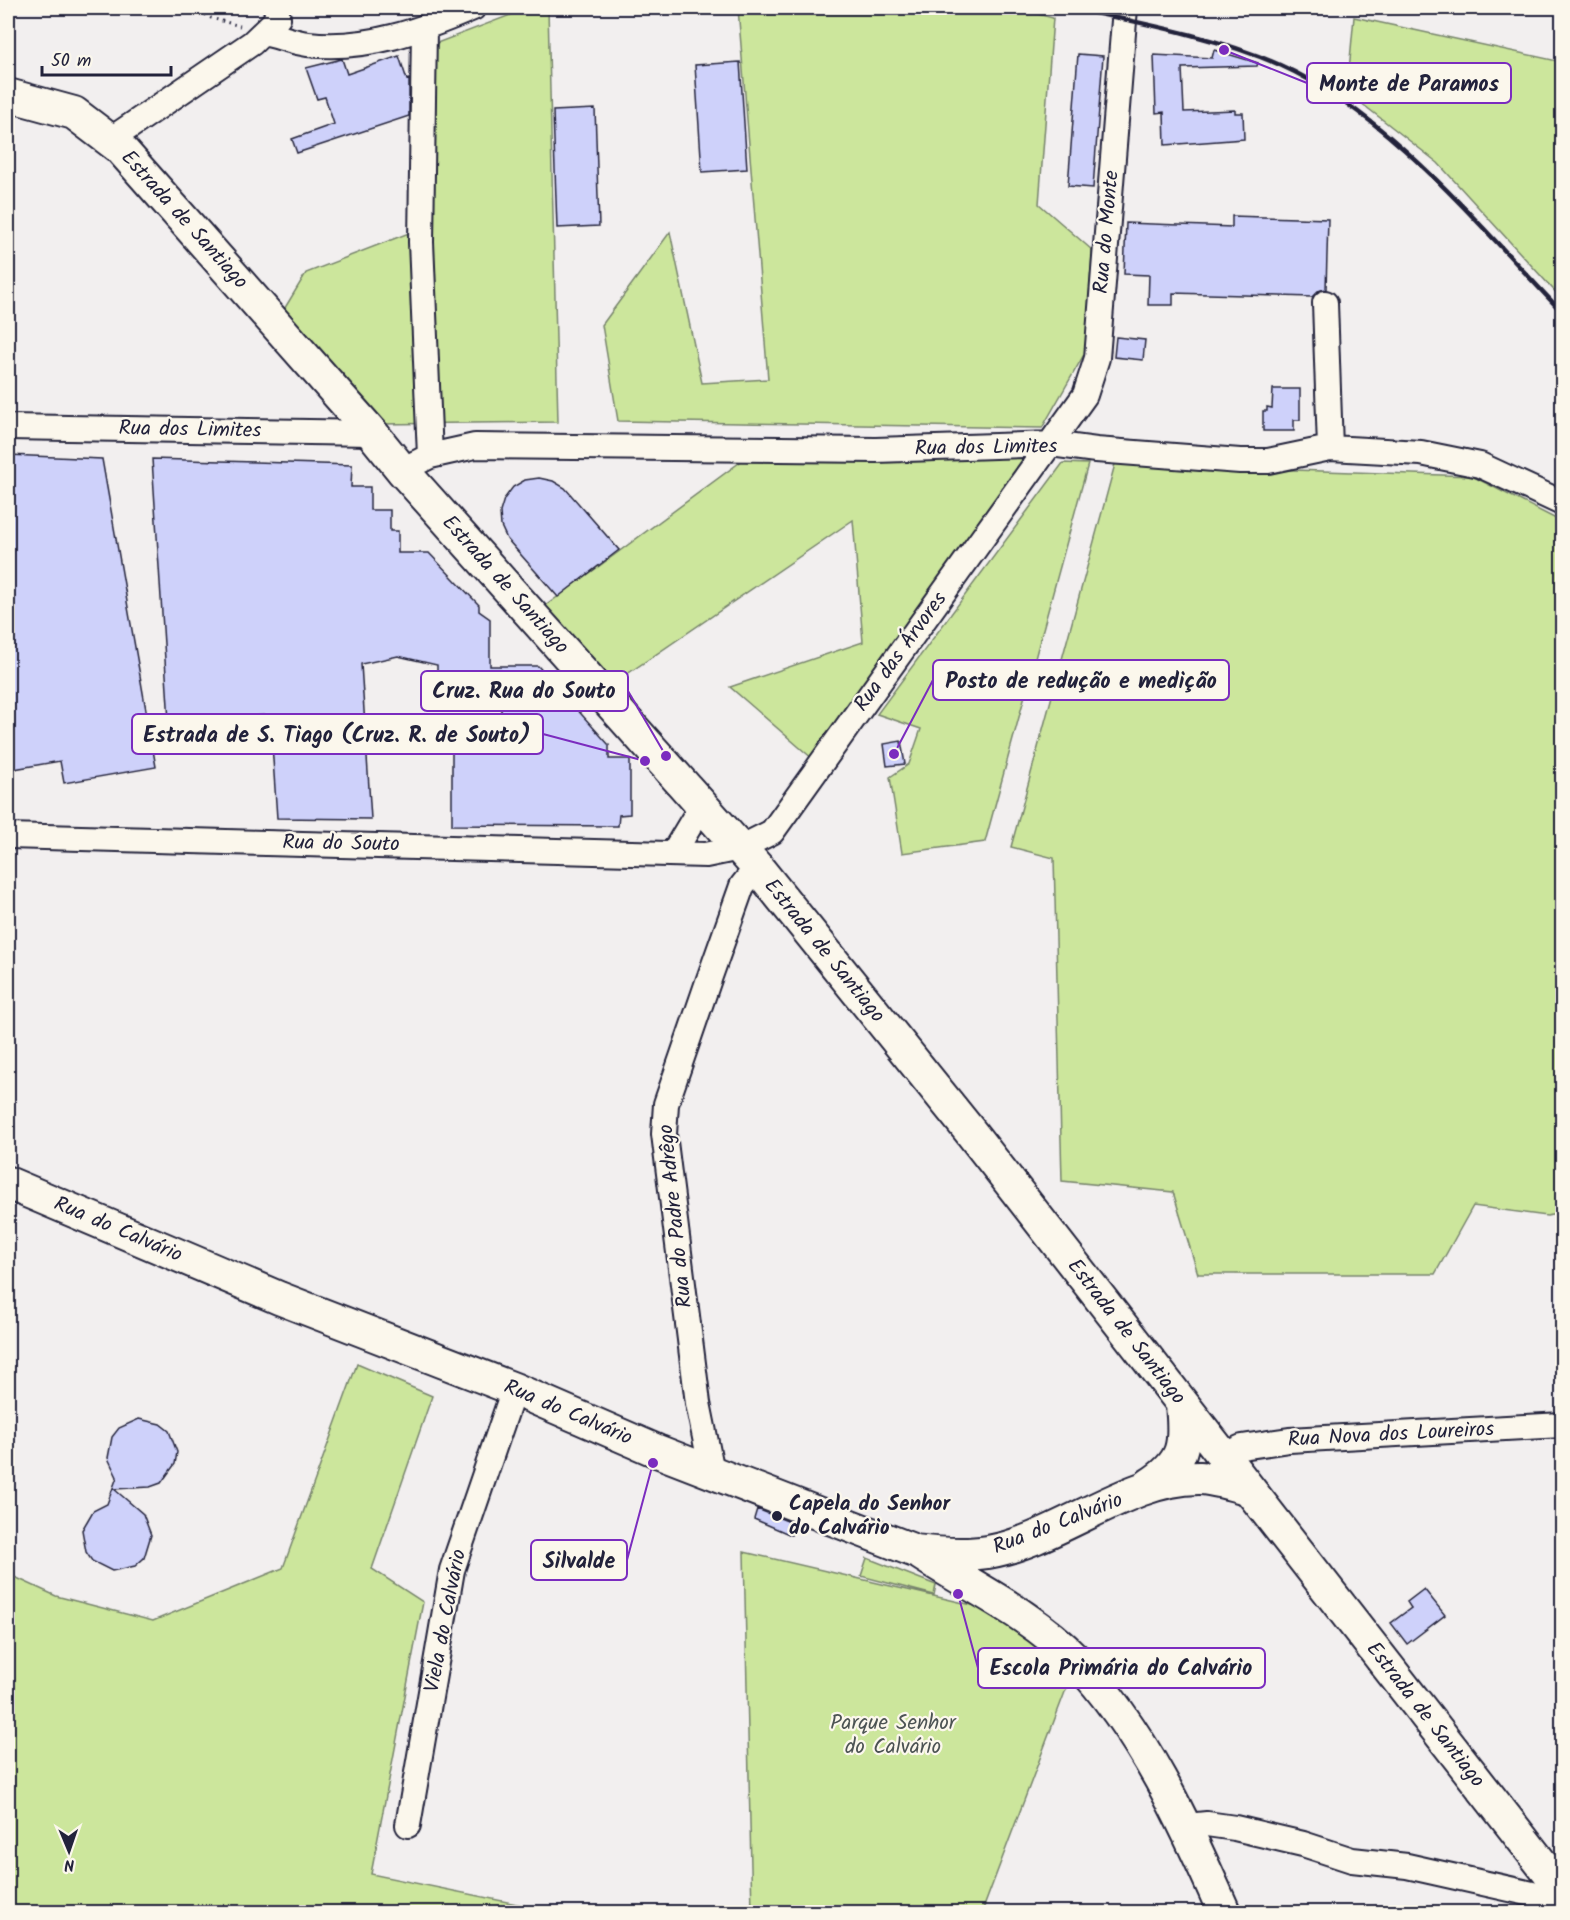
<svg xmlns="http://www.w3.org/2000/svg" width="1570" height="1920" font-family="Kalam,sans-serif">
  <rect width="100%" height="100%" fill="#f2efef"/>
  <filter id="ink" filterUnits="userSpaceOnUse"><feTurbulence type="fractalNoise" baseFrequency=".0167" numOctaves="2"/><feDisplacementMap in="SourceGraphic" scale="12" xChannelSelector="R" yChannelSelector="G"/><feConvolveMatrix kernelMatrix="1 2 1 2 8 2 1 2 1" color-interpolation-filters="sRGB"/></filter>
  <g filter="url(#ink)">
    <path fill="#cce69c" stroke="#77846c" stroke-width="1.5" d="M 529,8 L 548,8 L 558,422 L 378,424 L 280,316 L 306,273 L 427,226 L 429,46 Z
      M 738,8 L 1015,8 L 1053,18 L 1039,204 L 1092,250 L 1086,351 L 1042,428 L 618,421 L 602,325 L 670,232 L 702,383 L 768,379 Z
      M 1354,17 L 1562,62 L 1562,299 L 1438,163 L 1347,92 Z
      M 1033,455 L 814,760 L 730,687 L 863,642 L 853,520 L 611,685 L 541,609 L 743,460 Z
      M 1063,463 L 1088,464 L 985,842 L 902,853 L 890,777 L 909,764 L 921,729 L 877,714 Z
      M 1115,464 L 1472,476 L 1562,522 L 1562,1213 L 1547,1216 L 1473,1206 L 1435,1274 L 1198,1274 L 1173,1192 L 1062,1181 L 1054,858 L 1011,847 Z
      M 357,1364 L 432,1396 L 372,1569 L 423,1602 L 371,1874 L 556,1912 L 8,1912 L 8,1574 L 56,1596 L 153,1621 L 283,1568 Z
      M 744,1552 L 985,1608 L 1035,1643 L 1071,1676 L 982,1912 L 752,1912 Z
      M 867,1558 L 936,1585 L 934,1595 L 861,1576 Z"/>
    <path fill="#ced1fa" stroke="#22223b" stroke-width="1.5" d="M 1214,50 L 1258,63 L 1257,66 L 1182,68 L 1184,112 L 1235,110 L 1235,113 L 1243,113 L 1244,139 L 1165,145 L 1164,112 L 1156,113 L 1154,55 L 1212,58 Z
      M 1078,54 L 1103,56 L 1093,188 L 1068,186 Z
      M 399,56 L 407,80 L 409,79 L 409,116 L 297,153 L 292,139 L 334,124 L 325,97 L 317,99 L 306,68 L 342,59 L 347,74 Z
      M 740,62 L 747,169 L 702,172 L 695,65 Z
      M 595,109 L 599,226 L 557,228 L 553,111 Z
      M 1232,216 L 1328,219 L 1326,289 L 1318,291 L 1312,297 L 1173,293 L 1173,305 L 1148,305 L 1149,275 L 1124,274 L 1126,223 L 1232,227 Z
      M 1116,337 L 1145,340 L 1143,360 L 1114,357 Z
      M 1273,389 L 1300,389 L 1300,420 L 1294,420 L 1294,431 L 1263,431 L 1263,411 L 1267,411 L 1267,407 L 1272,408 Z
      M 8,455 L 102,459 L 156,767 L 64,783 L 60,761 L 8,770 Z
      M 152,459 L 352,465 L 351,487 L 370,487 L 370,510 L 390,510 L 390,531 L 398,531 L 398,553 L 429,553 L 479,605 L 479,611 L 490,619 L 490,666 L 538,666 L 609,745 L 609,759 L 630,759 L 630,814 L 619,815 L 618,826 L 452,825 L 452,729 L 468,729 L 468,721 L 501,721 L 501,686 L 437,687 L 437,665 L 398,656 L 361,664 L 371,819 L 277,818 L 270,715 L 169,721 Z
      M 539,478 L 553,481 L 565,488 L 619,550 L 558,597 L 507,539 L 501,526 L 500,512 L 504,499 L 513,487 L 525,480 Z
      M 901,741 L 905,764 L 887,766 L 884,744 Z
      M 139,1419 L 160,1424 L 169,1431 L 177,1452 L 175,1464 L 161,1483 L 150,1487 L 114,1489 L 143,1514 L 151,1535 L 144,1558 L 135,1566 L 112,1571 L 92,1561 L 86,1552 L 82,1530 L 93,1511 L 107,1504 L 117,1477 L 108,1458 L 112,1437 L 119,1428 Z
      M 757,1509 L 795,1524 L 791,1535 L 754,1519 Z
      M 1424,1589 L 1445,1615 L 1407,1644 L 1391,1623 L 1411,1608 L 1407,1602 Z"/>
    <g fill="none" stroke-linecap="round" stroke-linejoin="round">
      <defs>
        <path id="minor" d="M 424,29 L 421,242 L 430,456
          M 263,33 C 278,36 293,42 308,44 C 365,51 422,30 473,8
          M 110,140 L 252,43 L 278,18 L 276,8
          M 1325,303 L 1330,448
          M 8,427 L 372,433
          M 402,470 L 430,456 L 475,446 L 876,450 L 1051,444 L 1096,450 L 1240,461 L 1268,461 L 1330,448 L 1421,453 L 1480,465 L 1562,503
          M 8,836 L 706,855 L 740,848 L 772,832 L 1085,395 L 1097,358 L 1125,8
          M 674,852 L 702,805
          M 1222,1456 L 1242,1447 L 1289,1440 L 1562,1425
          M 712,1472 L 698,1403 L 664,1134 L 666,1104 L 709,979 L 742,886 L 757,867
          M 408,1825 L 452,1570 L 514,1389
          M 1187,1826 L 1207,1824 L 1235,1828 L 1303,1844 L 1352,1860 L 1407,1866 L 1550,1898 L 1562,1896"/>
        <path id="major" d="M 8,95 L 74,113 L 120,148 L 372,433 L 402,470 L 757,867 L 969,1130 L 1562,1890
          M 8,1183 L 279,1298 L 514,1389 L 657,1451 L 915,1551 C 940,1554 964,1556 988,1552 C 1058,1540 1129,1477 1200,1478 C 1216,1479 1233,1484 1249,1489
          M 1149,1485 C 1185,1462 1186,1445 1182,1405
          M 921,1554 C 972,1587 1032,1615 1075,1659 C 1143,1731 1185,1823 1224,1912"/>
      </defs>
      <use href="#minor" stroke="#22223b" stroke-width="28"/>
      <use href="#major" stroke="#22223b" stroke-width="36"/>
      <path stroke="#22223b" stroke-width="3" stroke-dasharray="1.5 4.5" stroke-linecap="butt" d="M 195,8 L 211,18 L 240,26"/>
      <use href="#minor" stroke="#fbf7ec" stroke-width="24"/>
      <use href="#major" stroke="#fbf7ec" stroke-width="32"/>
      <path stroke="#22223b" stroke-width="4.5" d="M 1070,8 C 1141,23 1214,36 1280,65 C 1391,115 1479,226 1562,312"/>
    </g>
  </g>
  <circle fill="#22223b" stroke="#fbf7ec" stroke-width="2" cx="777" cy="1516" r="6"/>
  <g text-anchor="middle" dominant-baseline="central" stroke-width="4.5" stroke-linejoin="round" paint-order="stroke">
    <g font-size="21" fill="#22223b" stroke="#fbf7ec">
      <text transform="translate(184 220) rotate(48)">Estrada de Santiago</text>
      <text transform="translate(1107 232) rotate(-85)">Rua do Monte</text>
      <text transform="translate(190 430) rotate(1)">Rua dos Limites</text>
      <text transform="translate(986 448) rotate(-1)">Rua dos Limites</text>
      <text transform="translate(505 585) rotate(48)">Estrada de Santiago</text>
      <text transform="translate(901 652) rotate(-54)">Rua das Árvores</text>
      <text transform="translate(341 844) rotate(1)">Rua do Souto</text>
      <text transform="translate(824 951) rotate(51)">Estrada de Santiago</text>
      <text transform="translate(676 1216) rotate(-96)">Rua do Padre Adrêgo</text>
      <text transform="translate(118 1230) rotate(23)">Rua do Calvário</text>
      <text transform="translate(1126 1332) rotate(52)">Estrada de Santiago</text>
      <text transform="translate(568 1413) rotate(23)">Rua do Calvário</text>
      <text transform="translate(1391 1435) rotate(-3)">Rua Nova dos Loureiros</text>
      <text transform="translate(1058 1524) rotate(-21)">Rua do Calvário</text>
      <text transform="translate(446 1621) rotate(-79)">Viela do Calvário</text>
      <text transform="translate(1425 1715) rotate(52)">Estrada de Santiago</text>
    </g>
    <g font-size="21" font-weight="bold" fill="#22223b" stroke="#fbf7ec" text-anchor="start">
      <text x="789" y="1504">Capela do Senhor<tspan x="789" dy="24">do Calvário</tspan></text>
    </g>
    <g font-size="21" fill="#4c5353" stroke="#fbf7ec">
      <text x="893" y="1723">Parque Senhor<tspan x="893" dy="24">do Calvário</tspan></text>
    </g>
  </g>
  <path fill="none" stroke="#7b2cbf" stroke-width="2" d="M1224 50L1307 83M894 754L933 680M666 756L628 691M645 761L543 734M653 1463L627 1560M958 1594L978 1668"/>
  <g fill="#7b2cbf" stroke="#fbf7ec" stroke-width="2">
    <circle cx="1224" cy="50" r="6"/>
    <circle cx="894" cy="754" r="6"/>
    <circle cx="666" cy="756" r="6"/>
    <circle cx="645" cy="761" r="6"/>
    <circle cx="653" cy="1463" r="6"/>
    <circle cx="958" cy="1594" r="6"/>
  </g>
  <g fill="#fbf7ec" stroke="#7b2cbf" stroke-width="2">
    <rect x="1307" y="63" width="204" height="40" rx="6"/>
    <rect x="933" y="660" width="296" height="40" rx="6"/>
    <rect x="421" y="671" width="207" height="40" rx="6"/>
    <rect x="132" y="714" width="411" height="40" rx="6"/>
    <rect x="531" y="1540" width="96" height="40" rx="6"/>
    <rect x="978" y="1648" width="287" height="40" rx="6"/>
  </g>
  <g font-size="22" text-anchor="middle" font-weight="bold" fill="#22223b">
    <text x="1409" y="91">Monte de Paramos</text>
    <text x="1081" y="688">Posto de redução e medição</text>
    <text x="524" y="698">Cruz. Rua do Souto</text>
    <text x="337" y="742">Estrada de S. Tiago (Cruz. R. de Souto)</text>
    <text x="579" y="1568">Silvalde</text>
    <text x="1121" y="1675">Escola Primária do Calvário</text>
  </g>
  <rect width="1570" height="1920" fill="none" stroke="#fbf7ec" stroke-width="30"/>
  <rect x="15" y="15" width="1540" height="1890" fill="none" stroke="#22223b" stroke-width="2" filter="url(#ink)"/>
  <g transform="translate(69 1851) rotate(178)" stroke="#fbf7ec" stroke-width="4.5" paint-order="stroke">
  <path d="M0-4.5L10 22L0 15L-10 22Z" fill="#22223b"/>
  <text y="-9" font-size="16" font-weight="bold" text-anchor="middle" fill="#22223b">N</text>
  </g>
  <path d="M42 66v9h129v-9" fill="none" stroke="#22223b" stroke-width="3"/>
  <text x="51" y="66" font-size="18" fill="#22223b" stroke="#fbf7ec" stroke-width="4.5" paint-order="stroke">50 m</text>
</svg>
